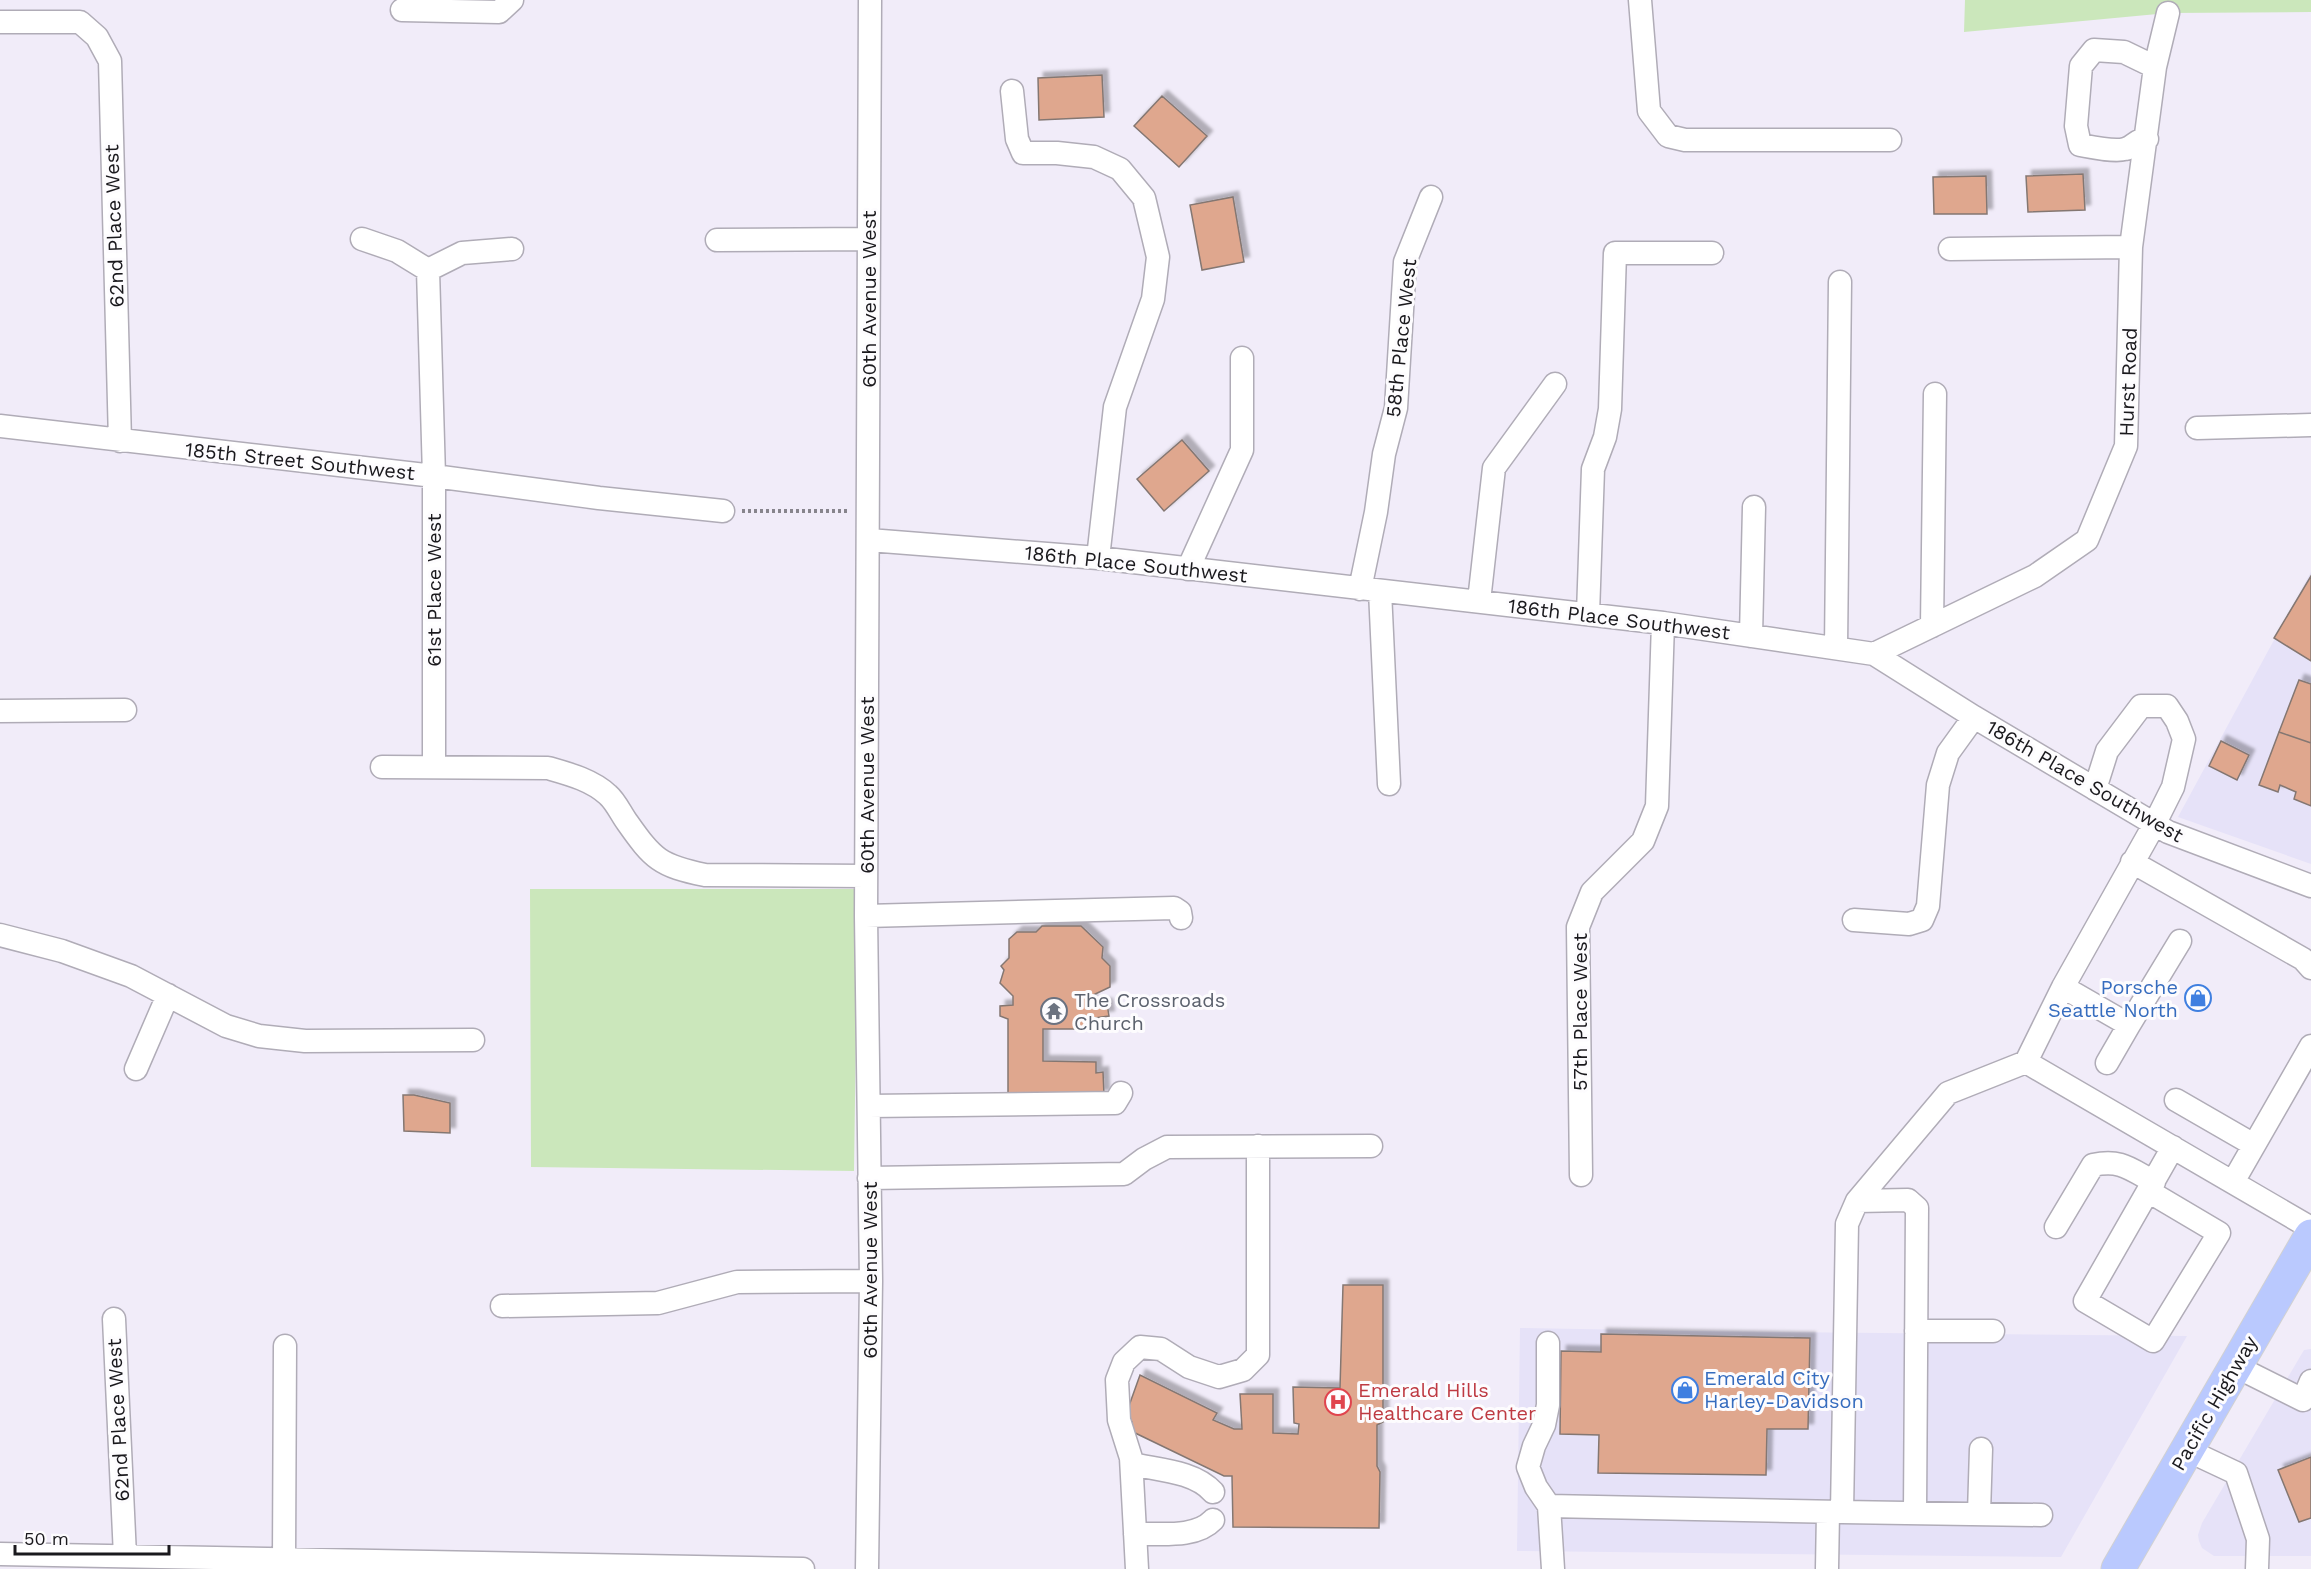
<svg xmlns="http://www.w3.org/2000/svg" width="2311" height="1569" font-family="'Work Sans',sans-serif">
  <defs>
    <filter id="shadow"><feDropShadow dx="5.5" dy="-5.5" stdDeviation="1.5" flood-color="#0004"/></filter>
  </defs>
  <rect width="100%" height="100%" fill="#f1ecf9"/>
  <path fill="#e6e2f8" d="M 2311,572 L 2311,864 L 2178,817 Z
    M 1520,1328 L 1691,1331 L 2187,1336 L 2061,1557 L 1517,1551 Z
    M 2311,1349 L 2311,1556 L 2214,1556 L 2202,1548 L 2199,1541 L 2198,1535 L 2202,1523 L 2304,1350 Z"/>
  <path fill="#cbe7bb" d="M 1965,0 L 2311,0 L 2311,12 L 2168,13 L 1964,32 Z
    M 530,889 L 858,889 L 854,1171 L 531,1167 Z"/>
  <path fill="#dfa78e" stroke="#847772" stroke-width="1.5" filter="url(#shadow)" d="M 1102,75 L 1104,117 L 1039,120 L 1038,78 Z
    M 1162,96 L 1207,136 L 1179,167 L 1134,126 Z
    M 2083,174 L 2085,210 L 2028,212 L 2026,176 Z
    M 1986,176 L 1987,214 L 1934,214 L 1933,177 Z
    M 1233,197 L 1244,262 L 1202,270 L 1190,205 Z
    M 1182,440 L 1209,471 L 1164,511 L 1137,479 Z
    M 2311,576 L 2311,661 L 2274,638 Z
    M 2299,680 L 2311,684 L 2311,743 L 2279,732 Z
    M 2279,732 L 2311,743 L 2311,806 L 2294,799 L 2296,792 L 2280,785 L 2278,792 L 2259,785 Z
    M 2221,741 L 2249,755 L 2237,780 L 2209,766 Z
    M 1042,926 L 1081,926 L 1103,947 L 1102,958 L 1110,966 L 1110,987 L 1091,996 L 1091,1004 L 1107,1004 L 1109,1016 L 1088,1019 L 1088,1029 L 1043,1029 L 1043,1061 L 1096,1062 L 1096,1073 L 1103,1072 L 1104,1095 L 1008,1094 L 1008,1019 L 1000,1016 L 1000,1006 L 1013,1005 L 1013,996 L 1000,983 L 1004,970 L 1001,966 L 1009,958 L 1009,939 L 1017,932 L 1036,932 Z
    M 403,1095 L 414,1095 L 450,1103 L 450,1133 L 404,1131 Z
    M 1343,1285 L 1383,1285 L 1383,1422 L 1377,1425 L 1377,1466 L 1380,1472 L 1379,1528 L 1233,1527 L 1232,1476 L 1224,1476 L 1129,1430 L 1132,1422 L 1125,1417 L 1140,1375 L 1217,1413 L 1213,1420 L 1234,1429 L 1242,1429 L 1240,1394 L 1273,1394 L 1273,1433 L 1298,1434 L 1299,1424 L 1294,1423 L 1293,1387 L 1340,1388 Z
    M 1601,1334 L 1810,1338 L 1808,1429 L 1767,1429 L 1766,1475 L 1598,1473 L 1599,1435 L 1560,1434 L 1561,1351 L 1601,1352 Z
    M 2311,1457 L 2311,1518 L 2299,1522 L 2278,1470 Z"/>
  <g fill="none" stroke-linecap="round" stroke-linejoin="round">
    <defs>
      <path id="minor" d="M 1640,0 L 1649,111 L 1668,136 L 1685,140 L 1890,140
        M 402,10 L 499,12 L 512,0
        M 0,22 L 80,22 L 97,37 L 110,61 L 120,441
        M 1012,91 L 1017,139 L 1023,153 L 1057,153 L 1094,157 L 1120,169 L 1144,198 L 1158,257 L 1153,299 L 1115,407 L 1098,558
        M 2147,139 C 2136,139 2134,147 2125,149 C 2114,152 2091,147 2080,145 L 2076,126 L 2081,66 L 2094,50 L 2124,52 L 2155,67
        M 362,239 L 397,251 L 428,270 L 462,253 L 512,249
        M 717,240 L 869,239
        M 1950,249 L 2131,247
        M 428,270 L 434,476 L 434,767
        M 0,426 L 434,476 L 599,498 L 723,511
        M 2197,428 L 2311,425
        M 869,540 L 1098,558 L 1663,623 L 1874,654 L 1974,717 L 2168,832 L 2311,886
        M 1188,569 L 1242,450 L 1242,358
        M 1360,589 L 1376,512 L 1384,454 L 1396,408 L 1405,262 L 1431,197
        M 1380,591 L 1389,784
        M 1479,601 L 1494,468 L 1555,384
        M 1588,614 L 1593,469 L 1605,437 L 1610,409 L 1615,253 L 1712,253
        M 1932,626 L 1935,394
        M 1751,636 L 1754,507
        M 1836,648 L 1840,282
        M 1874,654 L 2035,576 L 2087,540 L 2126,446 L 2131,247 L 2155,67 L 2168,13
        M 0,711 L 125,710
        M 382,767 L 548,768 C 569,774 592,780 608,795 C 616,802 621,814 627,822 C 653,859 660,866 705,875 L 866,876
        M 2095,789 L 2107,751 L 2141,706 L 2167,706 L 2177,721 L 2184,739 L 2173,787 L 2154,825 L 2063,987 L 2026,1062 L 2311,1228
        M 2132,862 L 2303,959 L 2311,968
        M 866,916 L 1174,908 L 1180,912 L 1181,918
        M 1854,920 L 1909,924 L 1922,920 L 1928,906 L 1938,785 L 1948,753 L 1974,717
        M 0,935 L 62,951 L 131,976 L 226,1026 L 259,1036 L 305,1041 L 473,1040
        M 2063,987 L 2129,1025 L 2180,941
        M 2107,1063 L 2129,1025
        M 136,1069 L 168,995
        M 2176,1100 L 2254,1145
        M 869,1106 L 1115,1103 L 1121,1093
        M 1581,1175 L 1578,927 L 1592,892 L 1643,841 L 1657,806 L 1663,623
        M 869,1178 L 1124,1174 L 1144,1159 L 1167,1147 L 1371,1146
        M 2233,1182 L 2311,1046
        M 2148,1191 L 2219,1233 L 2153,1341 L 2085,1301 L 2148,1191 L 2173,1147
        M 1857,1201 L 1908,1200 L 1917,1208 L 1915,1512
        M 2056,1227 L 2093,1165 C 2121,1159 2130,1169 2154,1182
        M 502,1306 L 658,1303 L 737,1282 L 871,1281
        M 114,1319 L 125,1556
        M 1916,1331 L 1993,1331
        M 1548,1343 L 1548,1405 L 1544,1425 L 1534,1446 L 1528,1467 L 1536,1487 L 1549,1506 L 1553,1569
        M 2235,1366 L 2303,1400 L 2311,1381
        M 2187,1450 L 2236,1473 L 2258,1539 L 2257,1569
        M 1132,1464 C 1158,1470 1194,1471 1213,1492
        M 1549,1506 L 1842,1512 L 1847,1224 L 1857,1201 L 1948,1093 L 2026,1062
        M 1842,1512 L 2041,1515
        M 1979,1513 L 1981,1449
        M 1135,1534 C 1159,1533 1195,1539 1213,1520
        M 0,1554 L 803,1569
        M 284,1560 L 285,1346
        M 867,1569 L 871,1281 L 866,916 L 870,0
        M 1137,1569 L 1131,1458 L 1119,1420 L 1117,1380 L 1124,1362 L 1140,1347 L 1161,1349 L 1189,1367 L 1219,1377 L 1243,1370 L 1258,1355 L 1258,1146
        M 1827,1569 L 1828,1512"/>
      <path id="highway" d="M 2118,1569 L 2311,1236"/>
    </defs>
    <use href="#minor" stroke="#b0acb7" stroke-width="25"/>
    <use href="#highway" stroke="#d1d1d2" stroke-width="35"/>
    <path stroke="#87848c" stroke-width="4" stroke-dasharray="3 3" stroke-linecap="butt" d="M 742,511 L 848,511"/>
    <use href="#minor" stroke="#fff" stroke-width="22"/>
    <use href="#highway" stroke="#bac9fe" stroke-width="33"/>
  </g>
  <defs>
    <symbol id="shop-ring" viewBox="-11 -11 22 22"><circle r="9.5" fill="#fdfcfe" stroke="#3f7fe0" stroke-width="1.5"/><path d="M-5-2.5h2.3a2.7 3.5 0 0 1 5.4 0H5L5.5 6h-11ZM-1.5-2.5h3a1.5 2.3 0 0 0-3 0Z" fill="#3f7fe0"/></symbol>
    <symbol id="temple-ring" viewBox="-11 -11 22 22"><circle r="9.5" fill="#fdfcfe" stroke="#6b7280" stroke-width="1.5"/><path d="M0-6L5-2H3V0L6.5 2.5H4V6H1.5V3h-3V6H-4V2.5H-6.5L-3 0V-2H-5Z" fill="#6b7280"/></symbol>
    <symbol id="hospital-ring" viewBox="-11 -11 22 22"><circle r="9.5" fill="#fdfcfe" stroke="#e0444e" stroke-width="1.5"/><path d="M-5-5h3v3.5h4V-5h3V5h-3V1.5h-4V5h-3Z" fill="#e0444e"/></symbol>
  </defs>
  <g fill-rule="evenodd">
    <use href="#shop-ring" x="2183" y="983" width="30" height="30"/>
    <use href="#temple-ring" x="1039" y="996" width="30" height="30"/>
    <use href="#shop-ring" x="1670" y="1375" width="30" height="30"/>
    <use href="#hospital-ring" x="1323" y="1387" width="30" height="30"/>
  </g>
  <g text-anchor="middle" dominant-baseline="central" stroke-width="6" stroke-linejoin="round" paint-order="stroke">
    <g font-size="20" fill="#1a191d" stroke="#fdfcfe">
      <text transform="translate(114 226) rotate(-92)">62nd Place West</text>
      <text transform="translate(869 299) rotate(-90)">60th Avenue West</text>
      <text transform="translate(1401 338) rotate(-84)">58th Place West</text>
      <text transform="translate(2128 382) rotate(-88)">Hurst Road</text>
      <text transform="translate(300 461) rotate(6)">185th Street Southwest</text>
      <text transform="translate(1136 564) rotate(6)">186th Place Southwest</text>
      <text transform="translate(434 590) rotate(-90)">61st Place West</text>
      <text transform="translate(1619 619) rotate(7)">186th Place Southwest</text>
      <text transform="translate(2085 781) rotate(30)">186th Place Southwest</text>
      <text transform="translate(867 785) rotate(-90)">60th Avenue West</text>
      <text transform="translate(1580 1012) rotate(-90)">57th Place West</text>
      <text transform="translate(870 1270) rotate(-90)">60th Avenue West</text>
      <text transform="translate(2214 1403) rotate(-60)">Pacific Highway</text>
      <text transform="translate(118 1420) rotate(-93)">62nd Place West</text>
    </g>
    <g font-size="20" fill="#366cbe" stroke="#fdfcfe" text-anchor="end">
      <text x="2178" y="987">Porsche<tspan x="2178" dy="23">Seattle North</tspan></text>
      <text x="1704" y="1378" text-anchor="start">Emerald City<tspan x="1704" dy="23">Harley-Davidson</tspan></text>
    </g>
    <g font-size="20" fill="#5b616d" stroke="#fdfcfe" text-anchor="start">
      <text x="1074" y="1000">The Crossroads<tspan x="1074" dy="23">Church</tspan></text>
    </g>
    <g font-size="20" fill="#be3a42" stroke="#fdfcfe" text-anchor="start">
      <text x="1358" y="1390">Emerald Hills<tspan x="1358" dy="23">Healthcare Center</tspan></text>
    </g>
  </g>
  <path d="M15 1545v9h154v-9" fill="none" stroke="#1a191d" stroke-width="3"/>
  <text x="24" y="1545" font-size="18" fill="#1a191d" stroke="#fdfcfe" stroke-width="4.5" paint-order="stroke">50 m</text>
</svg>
